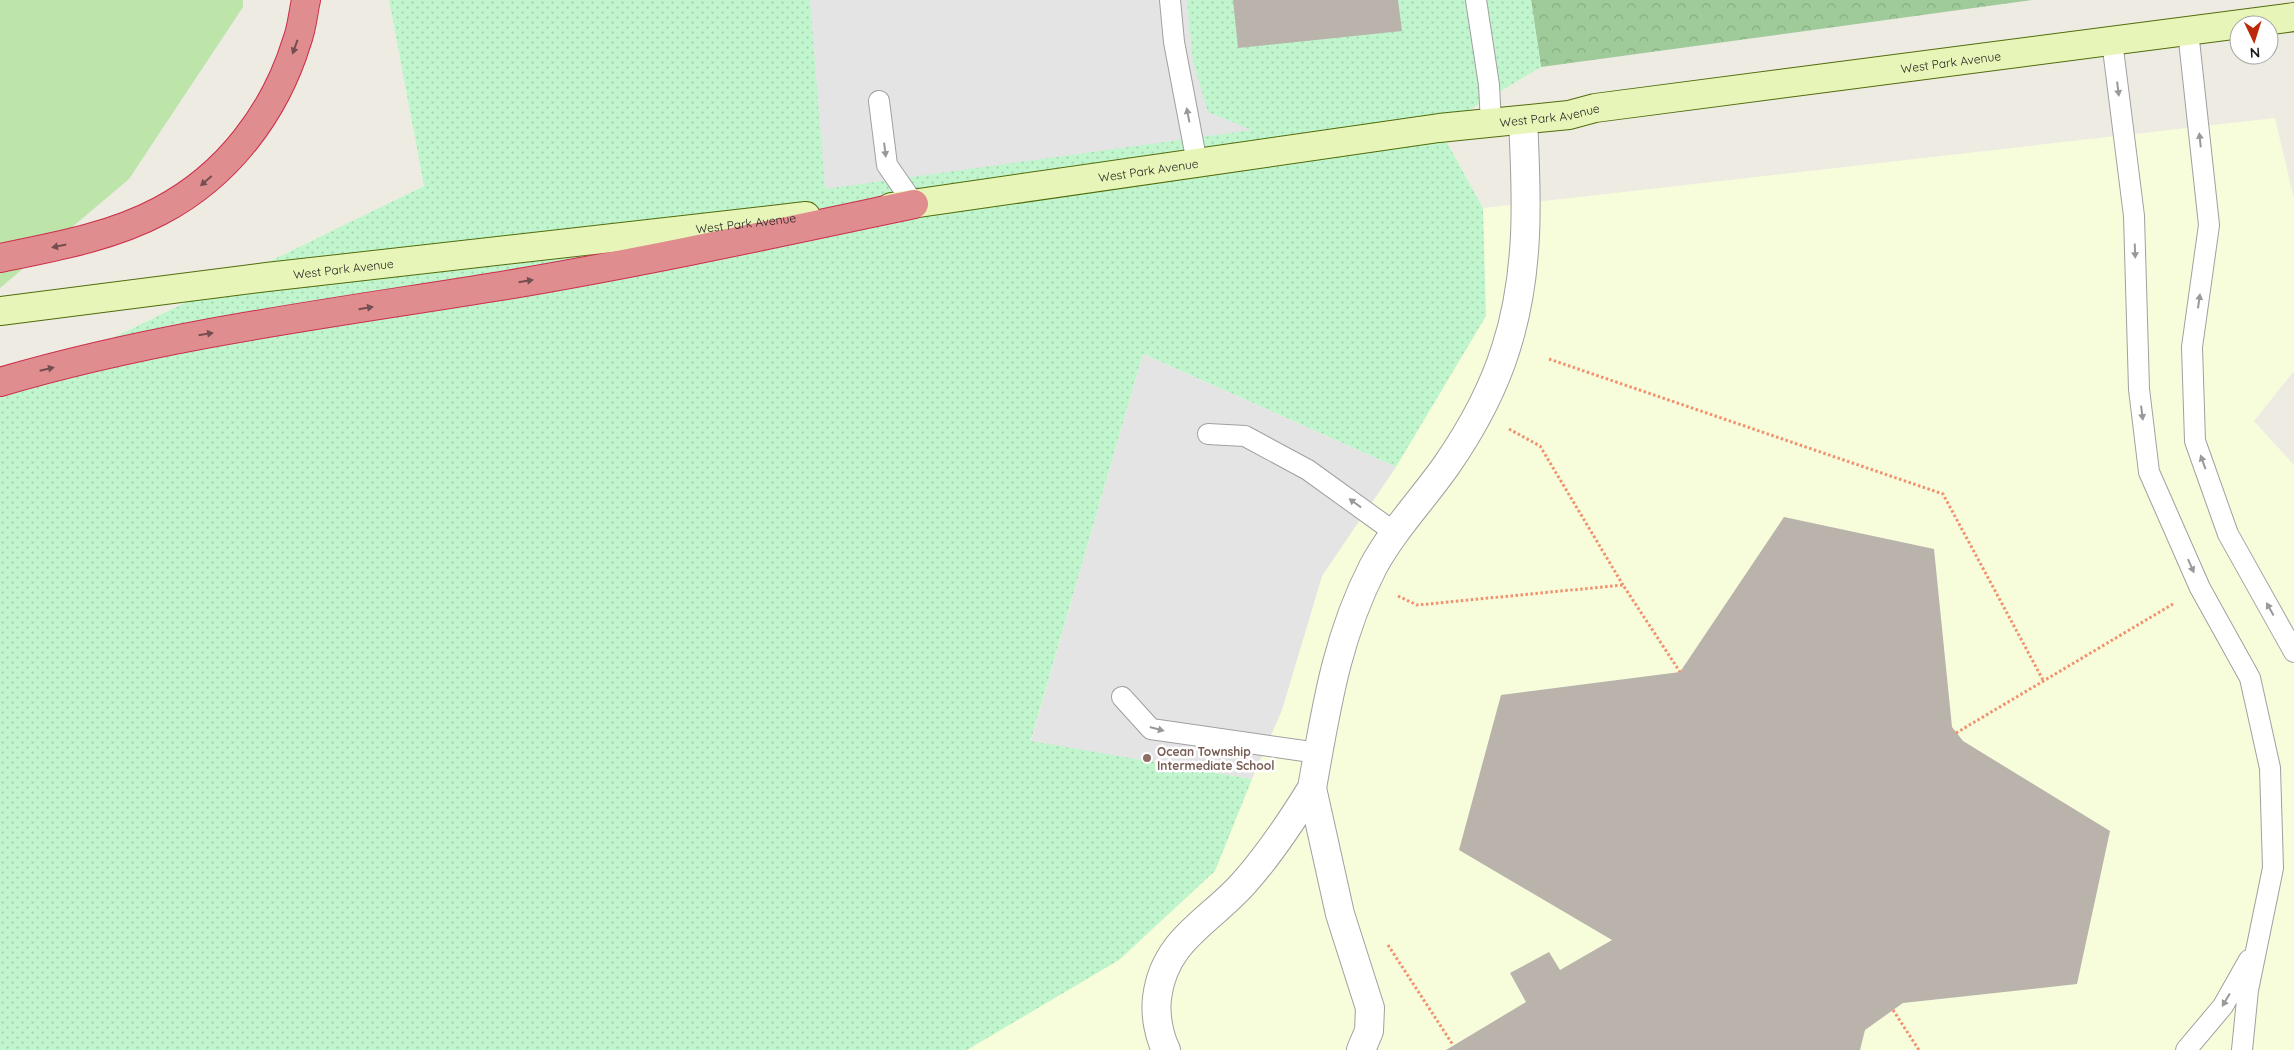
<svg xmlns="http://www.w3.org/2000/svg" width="2294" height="1050" font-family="Quicksand,sans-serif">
  <defs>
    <pattern id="forest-crowns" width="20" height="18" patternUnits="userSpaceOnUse" patternTransform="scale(1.25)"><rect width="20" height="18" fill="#9fca99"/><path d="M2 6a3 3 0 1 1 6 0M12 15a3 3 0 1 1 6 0" fill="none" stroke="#88ad83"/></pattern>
    <pattern id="park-dots" width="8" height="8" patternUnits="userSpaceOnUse" patternTransform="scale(1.25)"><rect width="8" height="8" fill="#c0f5cd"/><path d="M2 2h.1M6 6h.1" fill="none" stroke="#a4d1af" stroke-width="1.8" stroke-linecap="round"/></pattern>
  </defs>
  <rect width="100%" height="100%" fill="#edebe2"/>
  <path fill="#f7fddb" d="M 389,0 L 1531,0 L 1541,67 L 1439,128 L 1483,208 L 2275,118 L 2294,199 L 2294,371 L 2254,421 L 2294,465 L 2294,1050 L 0,1050 L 0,393 L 424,186 Z"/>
  <path fill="#bde5aa" d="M 0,0 L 243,0 L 243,7 L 129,179 L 0,288 Z"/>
  <path fill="url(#forest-crowns)" d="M 1531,0 L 2032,0 L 1541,67 Z"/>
  <path fill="url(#park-dots)" d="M 389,0 L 1531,0 L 1541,67 L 1439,128 L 1483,208 L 1486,316 L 1396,467 L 1143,354 L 1031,740 L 1252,779 L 1215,871 L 1119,960 L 967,1050 L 0,1050 L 0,393 L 424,186 Z"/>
  <path fill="#e4e4e4" d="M 810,0 L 1187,0 L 1193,61 L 1208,112 L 1252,130 L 825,189 Z
    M 1143,354 L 1396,467 L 1322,576 L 1282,710 L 1252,779 L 1031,741 Z"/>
  <path fill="#b9b3ac" d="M 1233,0 L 1398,0 L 1402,31 L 1238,48 Z
    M 1784,517 L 1934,549 L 1952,727 L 1963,741 L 2110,831 L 2077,984 L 1903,1003 L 1865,1030 L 1860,1050 L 1446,1050 L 1526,1002 L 1510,973 L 1549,952 L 1560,970 L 1612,940 L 1459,850 L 1501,695 L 1680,672 Z"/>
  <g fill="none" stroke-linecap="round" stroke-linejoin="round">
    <defs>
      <path id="lane" d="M 1170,0 L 1174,42 L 1197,163
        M 1476,0 L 1489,85 L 1491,123
        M 2188,31 L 2209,225 L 2192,347 L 2195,441 L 2228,534 L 2294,652
        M 2112,41 L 2134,216 L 2139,389 L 2149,472 L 2200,588 L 2250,678 L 2270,768 L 2273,868 L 2248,990 L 2242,1050
        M 879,101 L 887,165 L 914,204
        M 1208,434 L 1245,436 L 1308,470 L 1394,532
        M 1122,697 L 1151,729 L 1318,753
        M 2186,1050 L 2223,1006 L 2249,960"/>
      <path id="street" d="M 1312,788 C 1326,710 1336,639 1373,567 C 1393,530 1422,500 1446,466 C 1471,430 1493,390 1506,348 C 1530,273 1527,198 1523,120
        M 1166,1050 C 1159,1036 1155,1015 1157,998 C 1164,940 1208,923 1243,884 C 1270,854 1291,822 1312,788 L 1340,914 L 1370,1008 L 1369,1031 L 1361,1050"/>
      <g id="secondary">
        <path id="s1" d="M 891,207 L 1439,128 L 1569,115 L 1595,108 L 2294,17"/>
        <path id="s2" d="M 0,311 L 267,277 L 806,216"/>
      </g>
      <path id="highway" d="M 0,258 C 54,247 111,237 160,211 C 227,176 275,113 297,41 C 302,28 303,13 306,0
        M 0,382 C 163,334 334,313 501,286 C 639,263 777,233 914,204"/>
    </defs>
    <use href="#lane" stroke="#a0a0a0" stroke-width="22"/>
    <use href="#street" stroke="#a0a0a0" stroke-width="30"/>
    <use href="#secondary" stroke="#516b0b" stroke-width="30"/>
    <use href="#highway" stroke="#cc2e4b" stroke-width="30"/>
    <path stroke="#f1916f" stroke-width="3" stroke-dasharray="2.5 2.5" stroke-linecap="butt" d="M 1549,359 L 1943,494 L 2043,680
      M 1509,429 L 1540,446 L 1623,585
      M 1398,596 L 1417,605 L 1623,585 L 1680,672
      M 1956,733 L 2173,604
      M 1388,945 L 1453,1045
      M 1893,1010 L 1919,1050"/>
    <use href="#lane" stroke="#fff" stroke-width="20"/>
    <use href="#street" stroke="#fff" stroke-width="28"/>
    <use href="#secondary" stroke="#e8f5b8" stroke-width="28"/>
    <use href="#highway" stroke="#e08d8f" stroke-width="28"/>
  </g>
  <defs><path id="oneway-solid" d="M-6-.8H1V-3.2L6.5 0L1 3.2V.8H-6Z" transform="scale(1.25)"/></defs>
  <g fill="#744f50">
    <use href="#oneway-solid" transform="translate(295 47) rotate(110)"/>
    <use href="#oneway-solid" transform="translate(206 181) rotate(139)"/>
    <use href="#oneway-solid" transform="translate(59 246) rotate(168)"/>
    <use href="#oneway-solid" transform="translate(526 281) rotate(-9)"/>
    <use href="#oneway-solid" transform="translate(366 308) rotate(-9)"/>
    <use href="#oneway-solid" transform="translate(206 334) rotate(-9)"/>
    <use href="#oneway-solid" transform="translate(47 369) rotate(-13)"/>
  </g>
  <g fill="#999">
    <use href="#oneway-solid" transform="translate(2118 89) rotate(83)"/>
    <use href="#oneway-solid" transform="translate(1188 115) rotate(-101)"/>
    <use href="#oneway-solid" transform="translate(2200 140) rotate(-96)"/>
    <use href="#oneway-solid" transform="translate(885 150) rotate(83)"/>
    <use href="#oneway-solid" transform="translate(2135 251) rotate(88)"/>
    <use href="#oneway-solid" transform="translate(2199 301) rotate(-82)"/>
    <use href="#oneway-solid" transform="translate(2142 413) rotate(83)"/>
    <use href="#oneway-solid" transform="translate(2203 462) rotate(-110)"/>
    <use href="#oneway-solid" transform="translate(1355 503) rotate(-144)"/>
    <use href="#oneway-solid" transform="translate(2191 566) rotate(66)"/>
    <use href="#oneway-solid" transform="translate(2270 609) rotate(-119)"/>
    <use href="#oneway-solid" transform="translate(1157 729) rotate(15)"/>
    <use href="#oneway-solid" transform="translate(2226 1000) rotate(121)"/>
  </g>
  <circle fill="#8d6e63" stroke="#fff" stroke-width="2" cx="1147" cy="758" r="5"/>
  <g text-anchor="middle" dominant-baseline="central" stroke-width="5" stroke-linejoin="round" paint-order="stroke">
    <g font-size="12" fill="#1c1c1c" stroke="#fff">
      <text stroke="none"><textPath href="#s1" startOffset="1070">West Park Avenue</textPath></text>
      <text stroke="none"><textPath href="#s1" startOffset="665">West Park Avenue</textPath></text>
      <text stroke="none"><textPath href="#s1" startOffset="260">West Park Avenue</textPath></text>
      <text stroke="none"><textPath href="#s2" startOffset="751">West Park Avenue</textPath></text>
      <text stroke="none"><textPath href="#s2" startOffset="346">West Park Avenue</textPath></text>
    </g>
    <g font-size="12" font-weight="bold" fill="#785e54" stroke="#fff" text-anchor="start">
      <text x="1157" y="751">Ocean Township<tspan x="1157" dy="14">Intermediate School</tspan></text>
    </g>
  </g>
  <g transform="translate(2254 40) rotate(176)"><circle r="24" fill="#ffffff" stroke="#a4a4a4"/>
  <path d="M0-4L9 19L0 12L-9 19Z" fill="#bc280c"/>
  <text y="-8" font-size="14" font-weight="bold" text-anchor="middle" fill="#1c1c1c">N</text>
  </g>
</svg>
